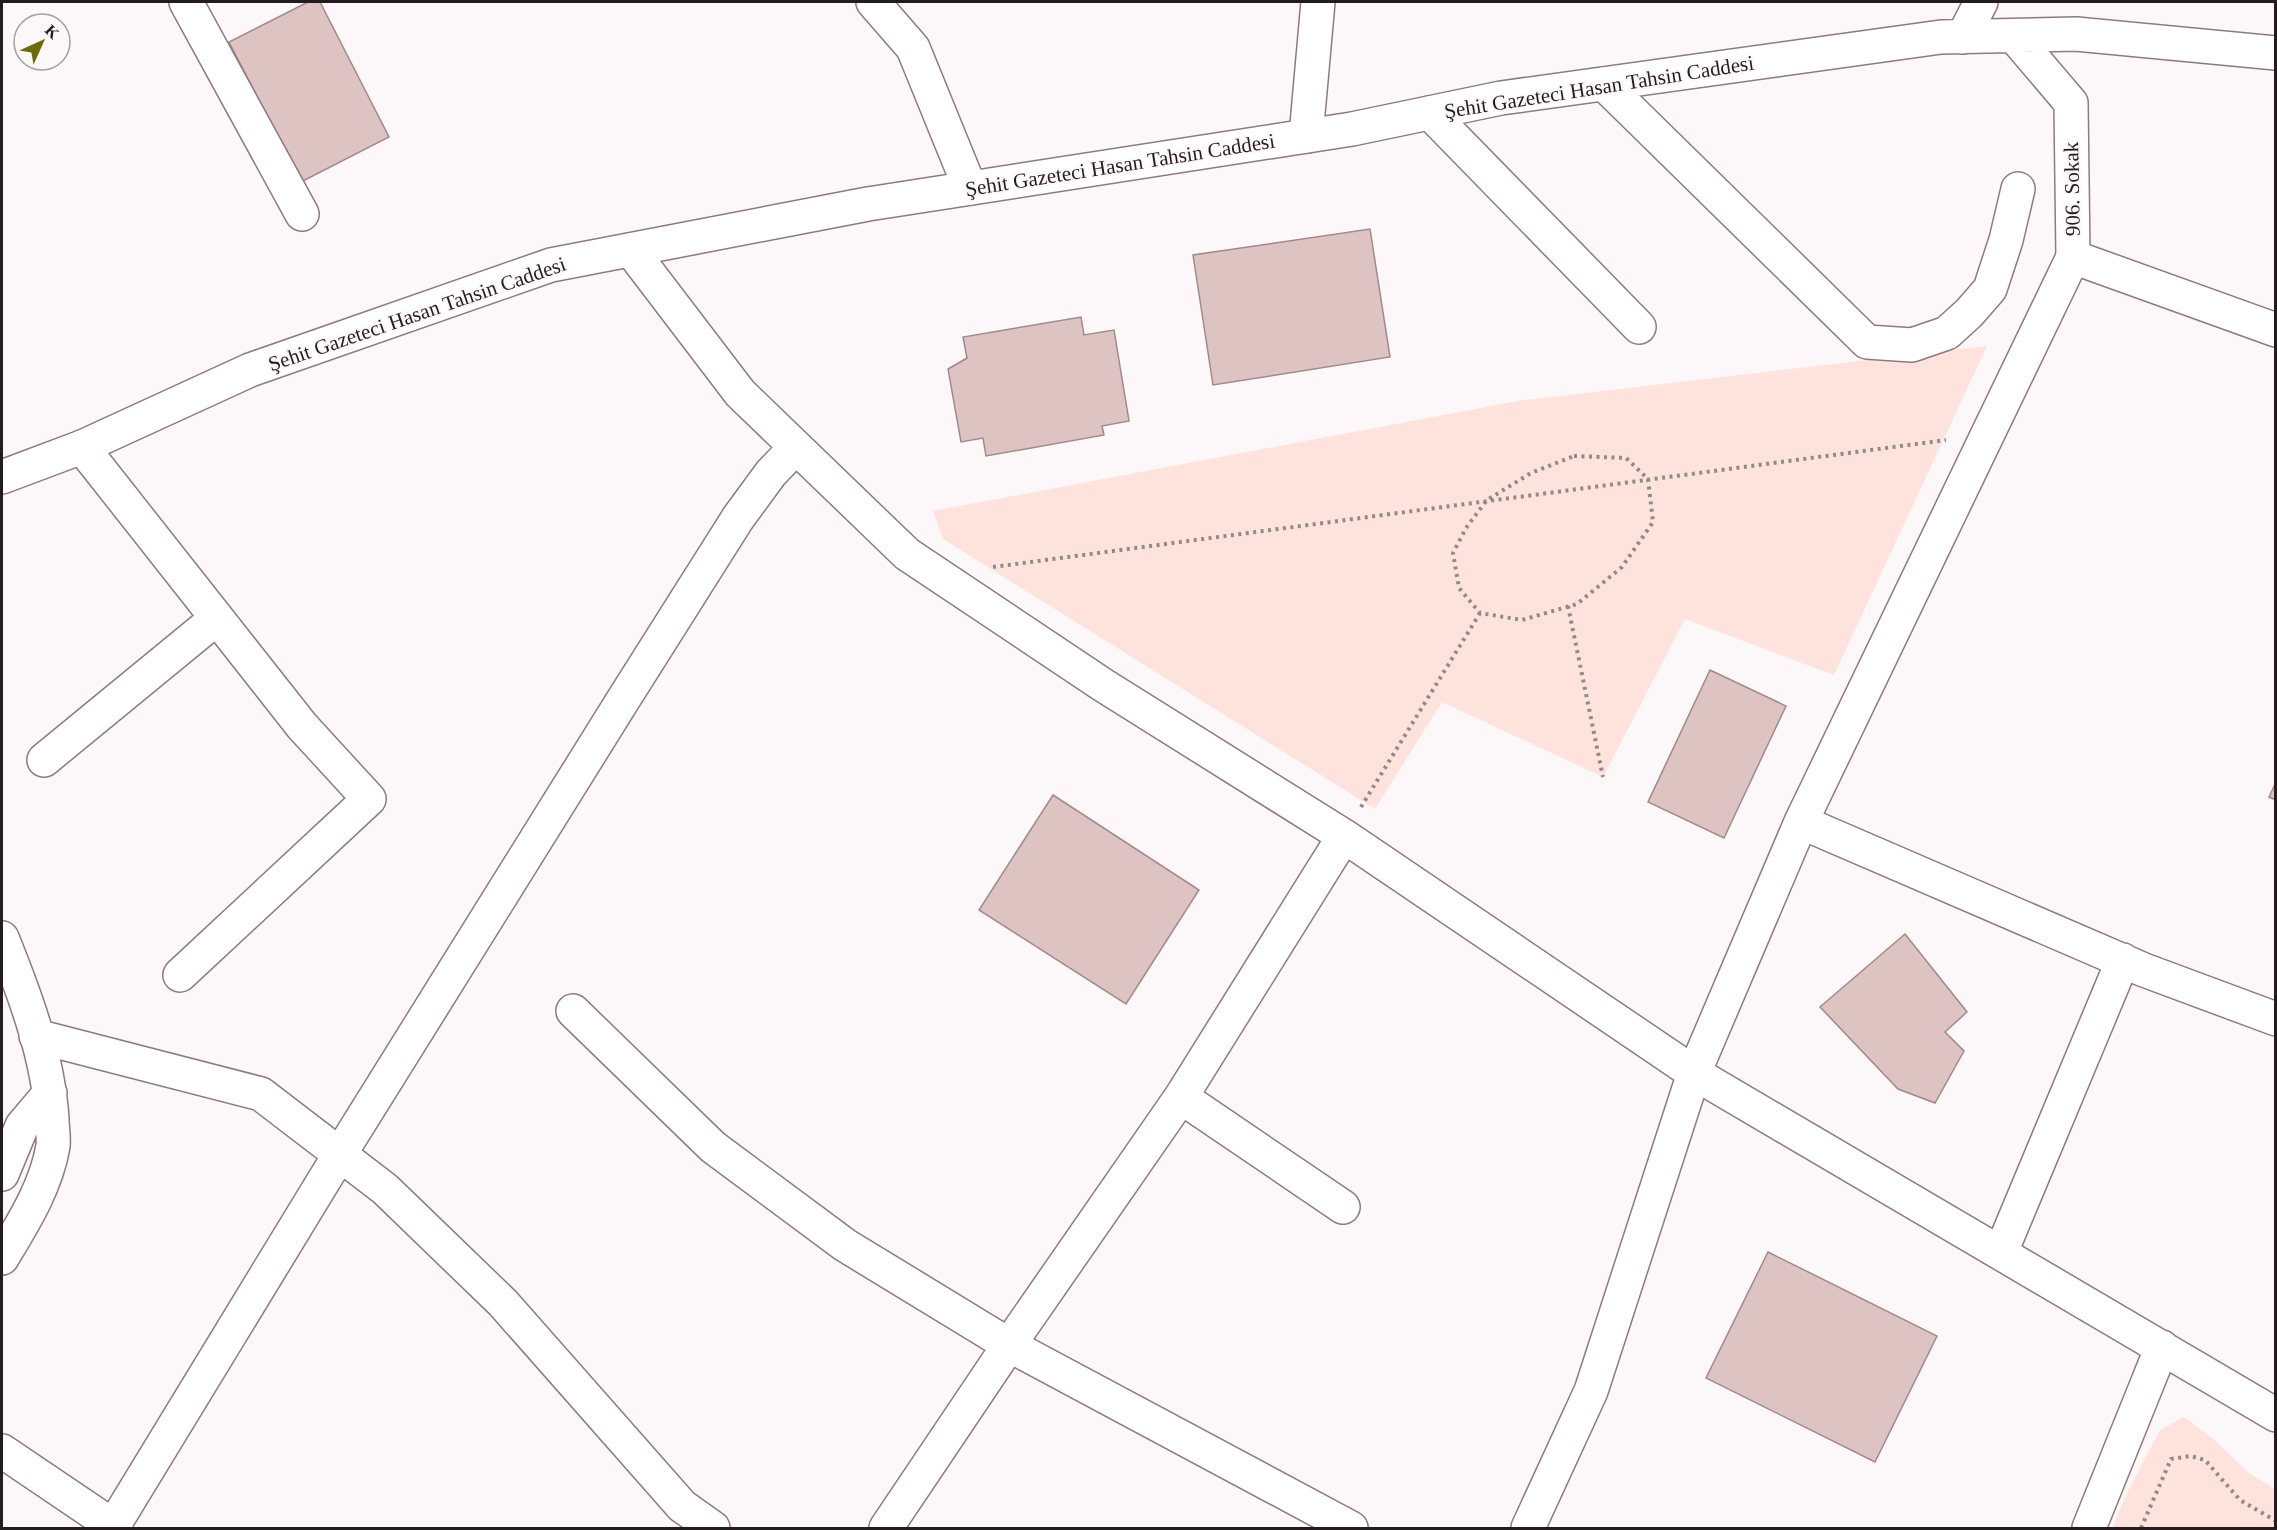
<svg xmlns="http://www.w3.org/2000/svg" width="2277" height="1530" font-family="'Times New Roman',serif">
  <rect width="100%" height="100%" fill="#fcf7f9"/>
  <path fill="#fde3db" d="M 1987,346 L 1834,675 L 1685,619 L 1603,777 L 1442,702 L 1375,809 L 943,539 L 933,511 L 1518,401 Z
    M 2184,1417 L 2212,1438 L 2250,1474 L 2275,1489 L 2275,1528 L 2112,1528 L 2128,1491 L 2160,1430 Z"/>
  <path fill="#dec3c3" stroke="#a28989" stroke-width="1.5" d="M 308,2 L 320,2 L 389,137 L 301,182 L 229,42 Z
    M 1370,229 L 1390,357 L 1213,385 L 1193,255 Z
    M 1081,317 L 1084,335 L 1114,330 L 1129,421 L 1102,426 L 1104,435 L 986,456 L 983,438 L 961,442 L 948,369 L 967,358 L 963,337 Z
    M 1710,670 L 1786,706 L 1724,838 L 1648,802 Z
    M 2276,782 L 2276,800 L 2269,797 Z
    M 1053,795 L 1199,890 L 1126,1004 L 979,910 Z
    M 1905,934 L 1967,1012 L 1945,1032 L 1964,1051 L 1935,1103 L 1898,1089 L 1820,1007 Z
    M 1768,1252 L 1937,1336 L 1875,1462 L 1706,1378 Z"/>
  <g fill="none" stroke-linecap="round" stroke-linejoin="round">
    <defs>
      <path id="street" d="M 186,2 L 302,214
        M 873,2 L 913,48 L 970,188
        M 1604,84 L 1867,342 L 1912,345 L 1947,333 L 1969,313 L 1990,289 L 2006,240 L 2018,189
        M 1430,113 L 1639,327
        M 1306,136 L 1318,2
        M 631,250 L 740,393 L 907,554 L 1103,685 L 1344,836 L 1694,1073 L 2276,1415
        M 82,447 L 302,726 L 369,799 L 180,975
        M 44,760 L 217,618
        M 1801,822 L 2144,970 L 2276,1019
        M 2,938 C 25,995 48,1056 52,1119 C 52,1127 54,1137 53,1146 C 46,1187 23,1223 2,1258
        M 573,1011 L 713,1147 L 845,1245 L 1009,1345 L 1351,1528
        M 36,1036 L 261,1094 L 385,1189 L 503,1303 L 682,1506 L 713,1528
        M 1181,1097 L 1343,1207
        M 2,1174 L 22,1126 L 50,1093
        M 2001,1252 L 2123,960
        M 112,1528 L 340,1154 L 623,700 L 738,518 L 771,473 L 796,447
        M 886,1528 L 1009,1345 L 1181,1097 L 1344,836
        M 1528,1528 L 1591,1391 L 1694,1073 L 1801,822 L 2073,257
        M 2089,1528 L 2162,1347"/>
      <path id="secondary" d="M 2014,36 L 2071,103 L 2073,257 L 2276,330
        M 1963,37 L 1981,2
        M 2,477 L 82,447 L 250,370 L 551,265 L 868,204 L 1352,129 L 1501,98 L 1941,37 L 2076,34 L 2276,53
        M 2,1451 L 116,1528"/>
    </defs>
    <use href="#street" stroke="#8f7981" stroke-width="36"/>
    <use href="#secondary" stroke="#8f7981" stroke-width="36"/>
    <path stroke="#918a8d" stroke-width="4" stroke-dasharray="3 4.5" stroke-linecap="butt" d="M 1574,456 L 1626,458 L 1648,479 L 1653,522 L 1622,567 L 1577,604 L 1522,620 L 1480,613 L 1459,588 L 1453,553 L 1466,528 L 1487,500 L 1531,473 Z
      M 993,567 L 1946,440
      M 1568,606 L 1603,777
      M 1361,807 L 1480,613
      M 2141,1528 L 2171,1459 L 2190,1456 L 2205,1460 L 2240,1500 L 2276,1521"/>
    <use href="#street" stroke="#fff" stroke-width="33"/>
    <use href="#secondary" stroke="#fff" stroke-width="33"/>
  </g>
  <g text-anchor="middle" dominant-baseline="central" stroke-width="4.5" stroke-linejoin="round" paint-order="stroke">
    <g font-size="21" fill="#241b1f" stroke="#fcf7f9">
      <text transform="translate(1599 87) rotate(-9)">Şehit Gazeteci Hasan Tahsin Caddesi</text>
      <text transform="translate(1120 165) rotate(-9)">Şehit Gazeteci Hasan Tahsin Caddesi</text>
      <text transform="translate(2072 189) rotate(-91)">906. Sokak</text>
      <text transform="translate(417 314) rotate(-19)">Şehit Gazeteci Hasan Tahsin Caddesi</text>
    </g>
  </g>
  <rect width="2277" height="1530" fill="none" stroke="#241b1f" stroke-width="6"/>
  <g transform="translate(42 42) rotate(45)"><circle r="28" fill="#fcf7f9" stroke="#a69fa2" stroke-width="1.5"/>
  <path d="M0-4.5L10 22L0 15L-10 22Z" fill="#6e6b07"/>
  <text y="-9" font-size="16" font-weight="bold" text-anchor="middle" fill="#241b1f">K</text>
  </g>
</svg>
